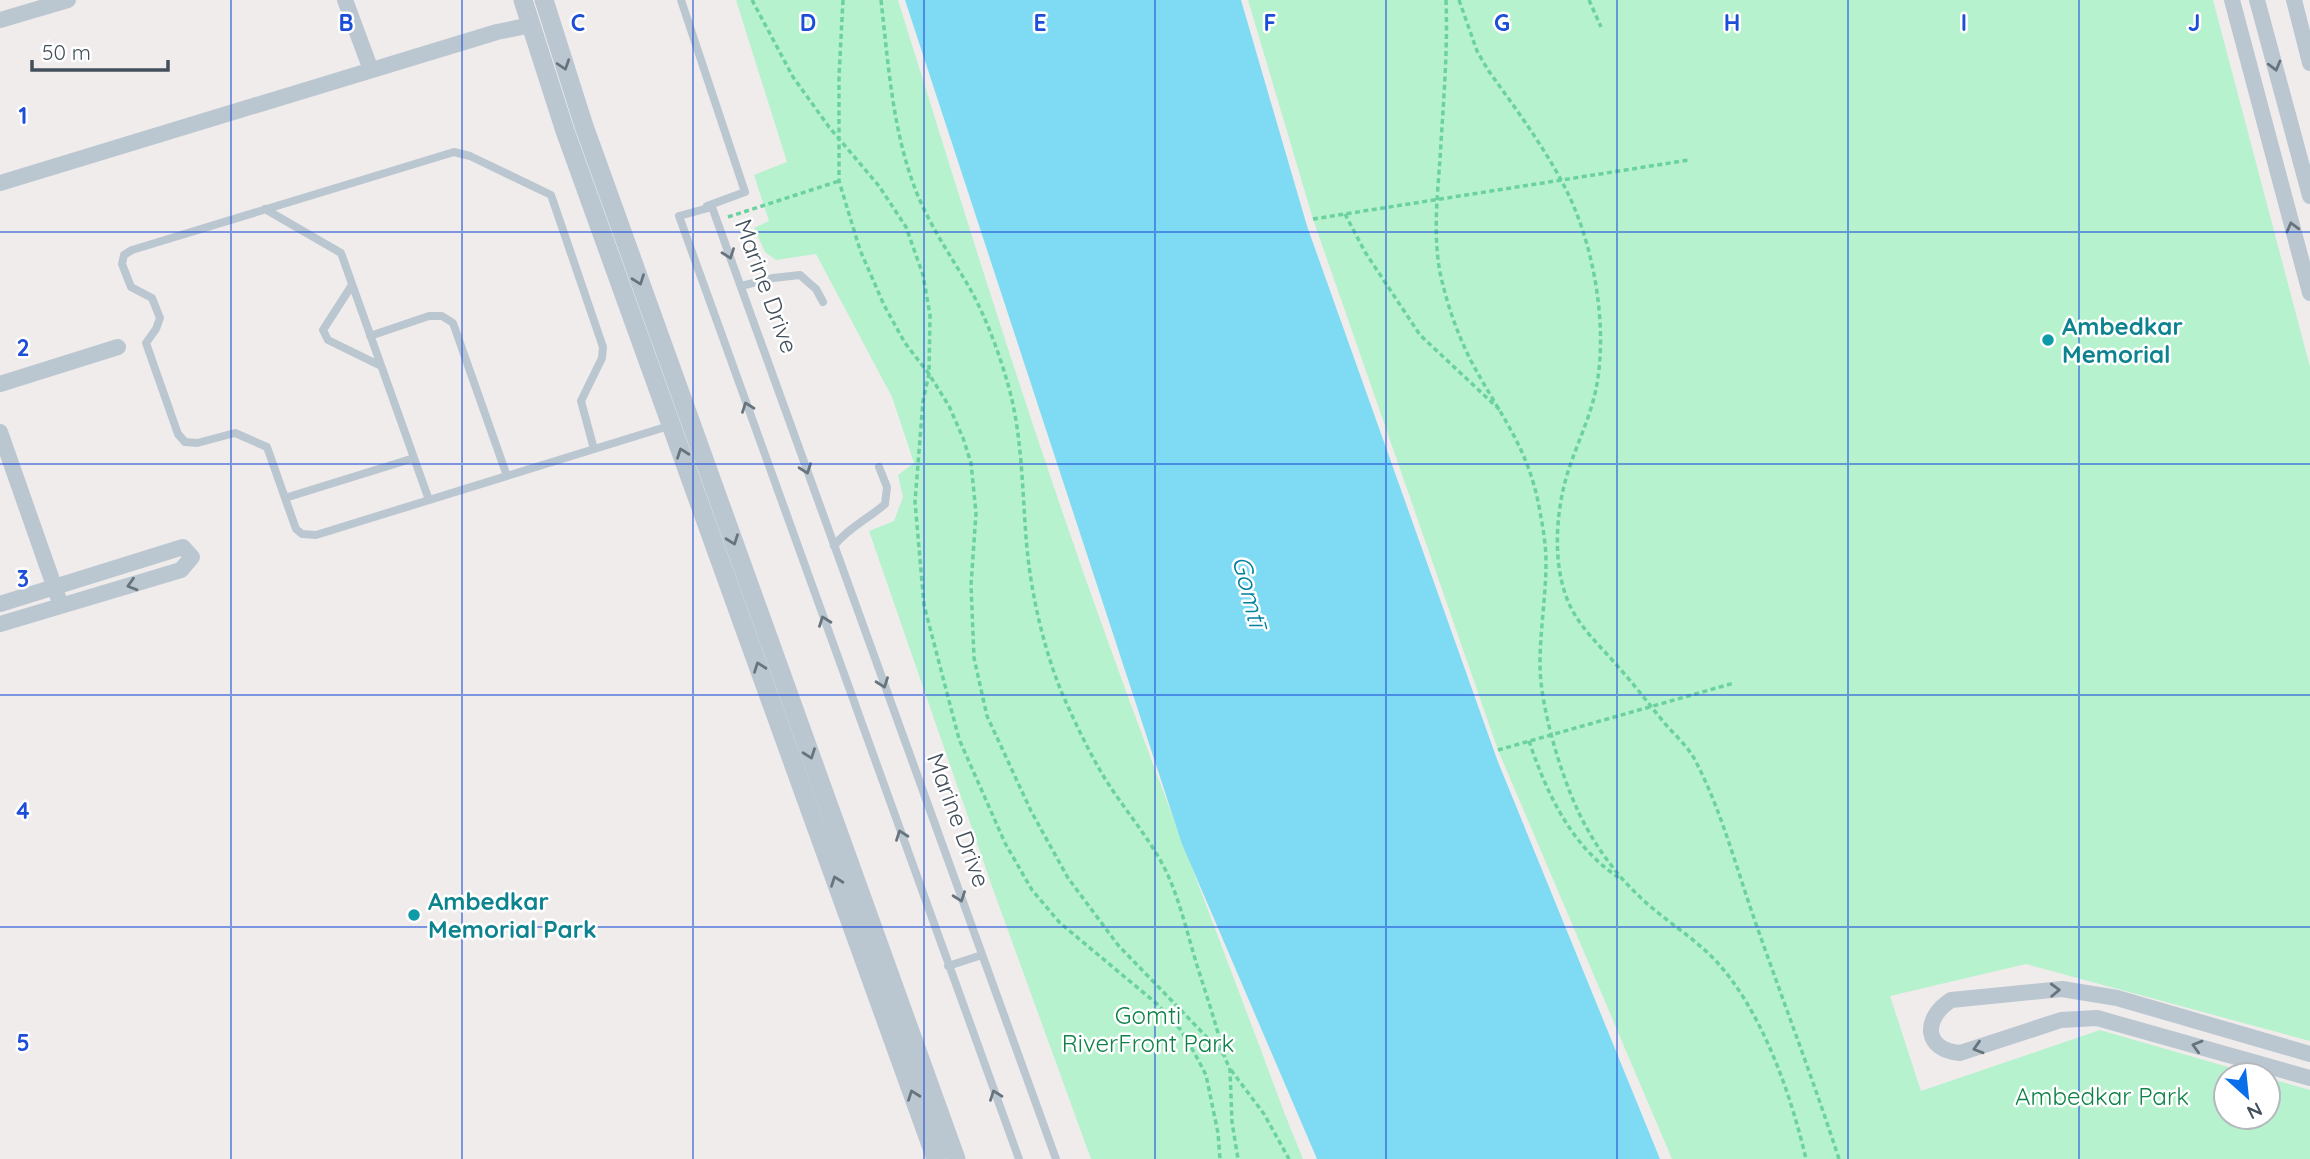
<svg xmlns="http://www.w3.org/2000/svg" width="2310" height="1159" font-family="Quicksand,sans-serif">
  <rect width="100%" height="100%" fill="#f0ecec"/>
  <path fill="#b6f2cd" d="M 736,0 L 898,0 C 950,166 1001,332 1057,496 C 1127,703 1208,907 1284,1112 L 1303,1159 L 1091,1159 L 994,892 L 869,531 L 894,521 L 903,497 L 898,475 L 914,463 L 892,397 L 816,254 L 776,260 L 765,252 L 754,228 L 769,221 L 754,175 L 787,162 Z
    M 1248,0 L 2213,0 L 2310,367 L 2310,1041 L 2026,964 L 1890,996 L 1921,1091 L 2100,1030 L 2256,1075 L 2226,1075 L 2226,1117 L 2268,1117 L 2268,1078 L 2310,1090 L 2310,1159 L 1672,1159 L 1498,750 L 1313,219 Z"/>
  <path fill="#7fdbf3" d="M 905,0 L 1241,0 L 1307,226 L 1498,762 L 1660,1159 L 1317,1159 L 1182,844 Z"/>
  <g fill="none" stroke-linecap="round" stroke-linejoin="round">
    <path stroke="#6bd29f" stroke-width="3.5" stroke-dasharray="5 3.5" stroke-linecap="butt" d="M 752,0 L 793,77 L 829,127 L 879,186 L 906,227 L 923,275 L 930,315 L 929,374 L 923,401 L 915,502 L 924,605 L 959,739 L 1005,843 L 1032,890 L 1060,923 L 1156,1003 L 1180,1029 L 1194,1052 L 1206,1075 L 1218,1133 L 1220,1159
      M 843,0 L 839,76 L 839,181 L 860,250 L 884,305 L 905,343 L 929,374 L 949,406 L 963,438 L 971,463 L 976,513 L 971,585 L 974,658 L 987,716 L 1031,811 L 1068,878 L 1118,945 L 1224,1055 L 1230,1070 L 1232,1122 L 1238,1159
      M 881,0 C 888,61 892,125 913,183 C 926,220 949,253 969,287 C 985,315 998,350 1007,381 C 1022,431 1022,485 1026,537 C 1030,589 1042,643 1061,691 C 1073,718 1086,746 1101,772 C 1121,806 1148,835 1166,871 C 1182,905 1189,942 1201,978 C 1209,1003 1217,1027 1223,1053
      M 1446,0 C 1448,53 1443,106 1440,159 C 1437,200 1432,245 1443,285 C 1449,310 1458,334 1469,357 C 1498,413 1529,446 1540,512 C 1543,528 1546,545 1546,562 C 1546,596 1540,630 1540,664 C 1540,706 1560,772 1578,811 C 1593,843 1615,874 1641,898 C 1664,920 1692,936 1714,959 C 1761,1008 1791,1094 1806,1159
      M 1459,0 L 1477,51 L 1488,70 C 1513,105 1540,141 1561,180 C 1593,237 1609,325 1596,389 C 1589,423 1572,453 1564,486 C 1556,519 1554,561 1565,593 C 1575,625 1601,646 1621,670 C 1637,688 1651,707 1667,726 C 1676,736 1687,746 1694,758 C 1721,809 1736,867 1755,921 C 1783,1001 1813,1079 1839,1159
      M 1589,0 L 1601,27
      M 1345,214 L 1365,252 L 1420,335 L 1501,411
      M 728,217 L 839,181
      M 1313,219 L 1689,160
      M 1529,741 C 1547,794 1572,848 1621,879
      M 1498,750 L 1734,683
      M 1231,1070 L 1264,1114 L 1289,1159"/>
    <path stroke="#bbc7d0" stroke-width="8" d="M 681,0 L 745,192 L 707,206
      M 265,209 L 341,253 L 429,500
      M 352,285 L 323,330 L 328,340 L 381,366
      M 741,286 L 773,278 L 800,275 L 816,289 L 823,302
      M 370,336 L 429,316 L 442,316 L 453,323 L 507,476
      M 594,449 L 581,401 L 602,358 L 603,347 L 551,195 L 470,156 L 454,152 L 132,250 L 124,255 L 122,264 L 131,287 L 152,298 L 160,318 L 156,329 L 146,343 L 178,434 L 185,442 L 197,443 L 235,433 L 267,447 L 296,529 L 302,534 L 316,535 L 672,425
      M 285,498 L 414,458
      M 834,546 C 848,528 868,519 885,504 L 887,487 L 879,467
      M 948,966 L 982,955
      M 1019,1159 L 679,216 L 712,207 L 1056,1159"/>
    <path stroke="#bbc7d0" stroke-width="16" d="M 345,0 L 371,70
      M 2232,0 L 2310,293
      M 2257,0 L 2310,196
      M 2294,0 L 2310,63
      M 0,20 L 68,0
      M 0,183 L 497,32 L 531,25
      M 0,384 L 118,347
      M 0,432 L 58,597
      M 0,604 L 183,547 L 192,557 L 181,570 L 0,624
      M 2310,1054 L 2117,998 L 2062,989 L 1951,1000 C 1922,1019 1924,1050 1960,1053 L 2061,1020 L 2097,1018 L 2310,1078"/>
    <path stroke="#bbc7d0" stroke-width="19" d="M 523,0 L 565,131 L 936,1159
      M 544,0 L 584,126 L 956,1159"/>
  </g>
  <defs><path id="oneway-chevron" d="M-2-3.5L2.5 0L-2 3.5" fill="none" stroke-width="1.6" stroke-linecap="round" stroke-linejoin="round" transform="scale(1.75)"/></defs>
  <g stroke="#67747e">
    <use href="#oneway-chevron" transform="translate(564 65) rotate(72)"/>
    <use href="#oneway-chevron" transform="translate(2275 66) rotate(75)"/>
    <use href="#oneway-chevron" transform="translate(2292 227) rotate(-105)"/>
    <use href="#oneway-chevron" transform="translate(729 254) rotate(70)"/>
    <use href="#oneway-chevron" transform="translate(639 280) rotate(70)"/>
    <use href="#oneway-chevron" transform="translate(747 407) rotate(-110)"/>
    <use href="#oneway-chevron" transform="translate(682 453) rotate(-110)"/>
    <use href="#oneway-chevron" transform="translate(806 469) rotate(70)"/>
    <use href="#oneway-chevron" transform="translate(733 540) rotate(70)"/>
    <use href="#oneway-chevron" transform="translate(132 585) rotate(163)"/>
    <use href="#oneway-chevron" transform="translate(824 621) rotate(-110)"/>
    <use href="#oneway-chevron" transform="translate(759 667) rotate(-110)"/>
    <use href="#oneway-chevron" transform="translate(883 683) rotate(70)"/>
    <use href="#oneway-chevron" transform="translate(810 754) rotate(70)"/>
    <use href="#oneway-chevron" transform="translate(901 835) rotate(-110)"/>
    <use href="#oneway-chevron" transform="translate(836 881) rotate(-110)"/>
    <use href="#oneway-chevron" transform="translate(960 897) rotate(70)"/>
    <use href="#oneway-chevron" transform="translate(2055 990) rotate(-2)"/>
    <use href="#oneway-chevron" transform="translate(2197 1046) rotate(-164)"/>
    <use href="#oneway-chevron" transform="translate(1978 1048) rotate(163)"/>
    <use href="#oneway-chevron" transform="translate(913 1095) rotate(-110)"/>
    <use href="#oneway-chevron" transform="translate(995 1095) rotate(-110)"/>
  </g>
  <path fill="none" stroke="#1d4ed8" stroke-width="2" stroke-opacity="0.55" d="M 231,0 L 231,1159M 462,0 L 462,1159M 693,0 L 693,1159M 924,0 L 924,1159M 1155,0 L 1155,1159M 1386,0 L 1386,1159M 1617,0 L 1617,1159M 1848,0 L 1848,1159M 2079,0 L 2079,1159M 0,232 L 2310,232M 0,464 L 2310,464M 0,695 L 2310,695M 0,927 L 2310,927"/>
  <g fill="#0f9aa8" stroke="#fff" stroke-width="2.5">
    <circle cx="2048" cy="340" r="7"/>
    <circle cx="414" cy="915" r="7"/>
  </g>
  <g text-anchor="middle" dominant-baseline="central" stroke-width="5" stroke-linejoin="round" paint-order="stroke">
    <g font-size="24" fill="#43505b" stroke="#fff">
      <text transform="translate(767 286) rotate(70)">Marine Drive</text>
      <text transform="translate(959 820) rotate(70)">Marine Drive</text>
    </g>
    <g font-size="24" font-weight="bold" fill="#0d838f" stroke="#fff" text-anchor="start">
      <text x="2062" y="326">Ambedkar<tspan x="2062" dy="28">Memorial</tspan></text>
      <text x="428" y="901">Ambedkar<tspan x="428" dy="28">Memorial Park</tspan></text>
    </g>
    <g font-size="24" fill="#0f8248" stroke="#fff">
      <text x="1148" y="1015">Gomti<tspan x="1148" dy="28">RiverFront Park</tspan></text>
      <text x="2102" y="1096">Ambedkar Park</text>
    </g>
    <g font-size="26" font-style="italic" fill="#0381a1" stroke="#fff">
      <text transform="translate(1250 591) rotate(76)">Gomtī</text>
    </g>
  </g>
  <g font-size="23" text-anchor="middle" font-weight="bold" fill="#1d4ed8" stroke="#fff" stroke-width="5" stroke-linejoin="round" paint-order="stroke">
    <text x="346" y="31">B</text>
    <text x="578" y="31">C</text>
    <text x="808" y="31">D</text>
    <text x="1040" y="31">E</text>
    <text x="1270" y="31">F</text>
    <text x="1502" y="31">G</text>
    <text x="1732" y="31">H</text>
    <text x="1964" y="31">I</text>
    <text x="2194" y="31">J</text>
    <text x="23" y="124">1</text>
    <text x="23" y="356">2</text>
    <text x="23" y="587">3</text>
    <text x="23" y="819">4</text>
    <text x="23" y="1051">5</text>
  </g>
  <g transform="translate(2247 1096) rotate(153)"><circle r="33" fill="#ffffff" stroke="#b4b9bd" stroke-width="2"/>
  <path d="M0-5L12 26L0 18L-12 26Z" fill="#0a6eeb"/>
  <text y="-10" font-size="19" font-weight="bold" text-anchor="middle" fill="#43505b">N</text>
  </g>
  <path d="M32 60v10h136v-10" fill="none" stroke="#43505b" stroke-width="3.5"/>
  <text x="42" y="60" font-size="21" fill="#43505b" stroke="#ffffff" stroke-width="5" paint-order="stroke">50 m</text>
</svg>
